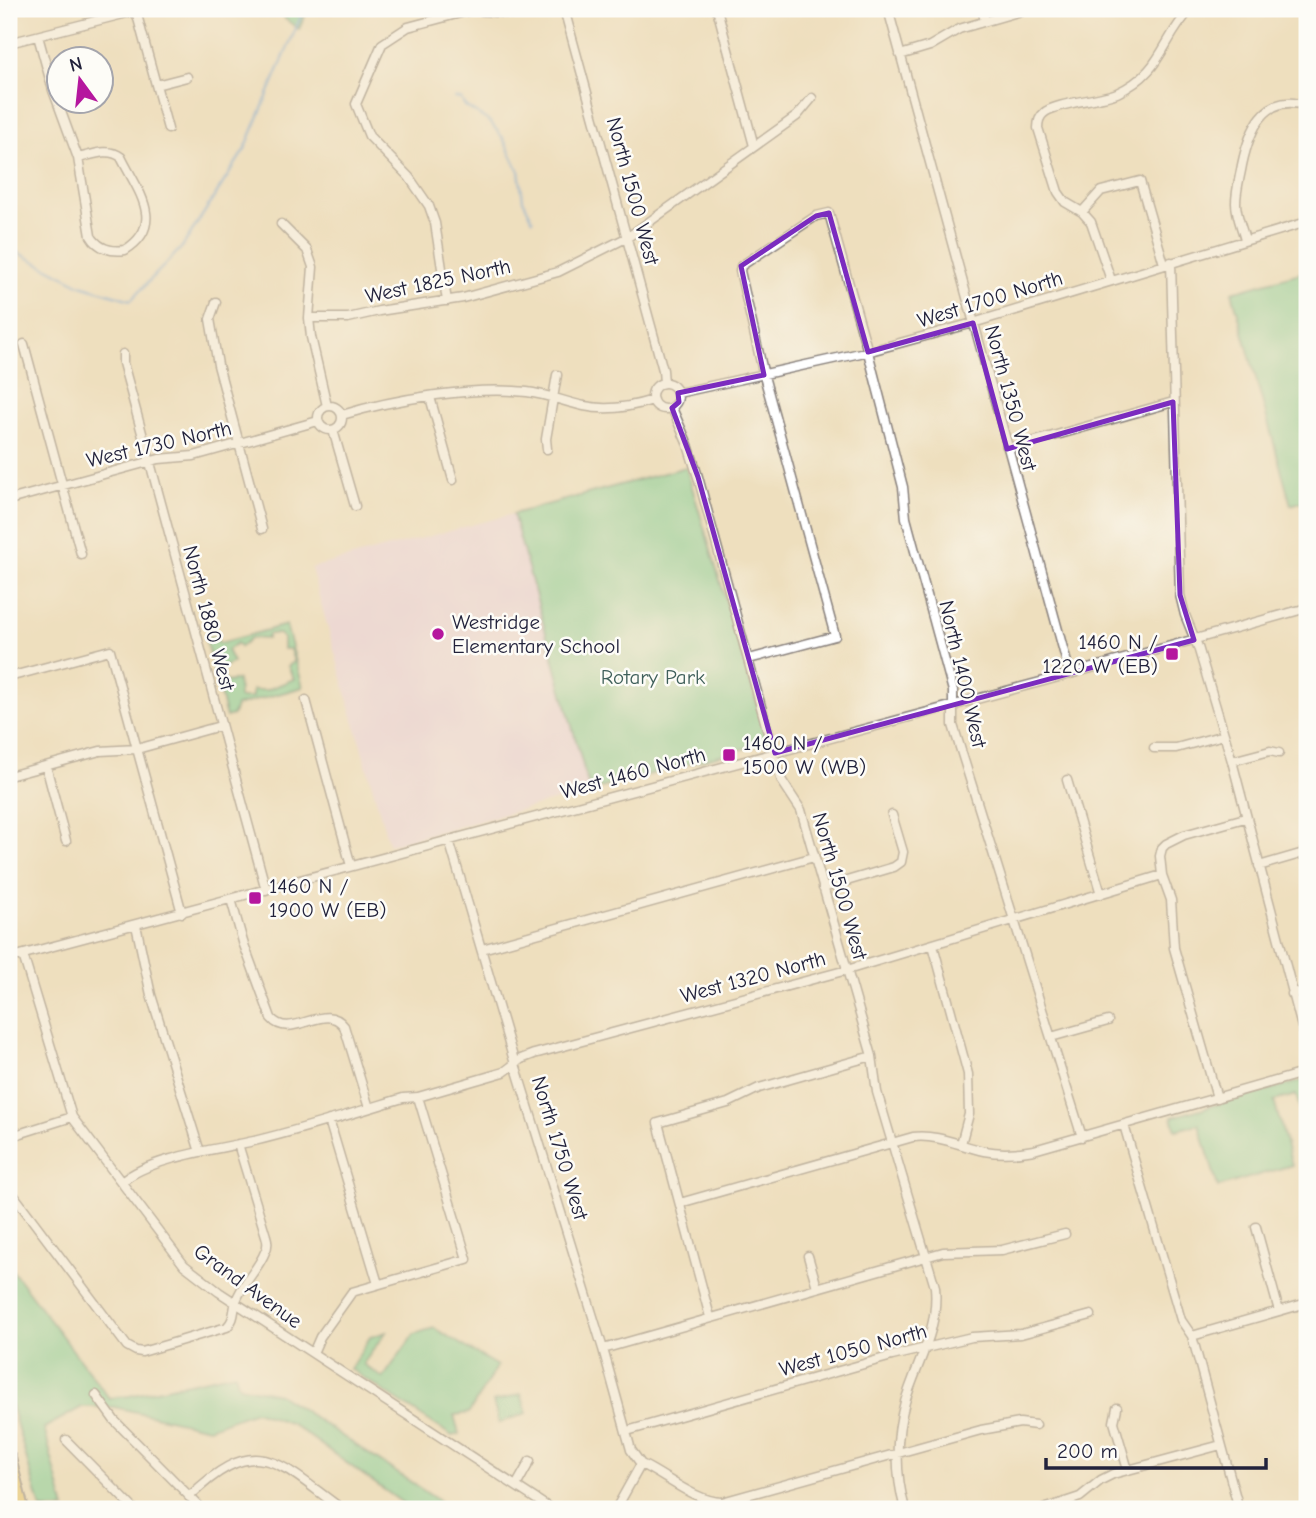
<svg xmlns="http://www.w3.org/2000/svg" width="1316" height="1518" font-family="'Comic Neue',sans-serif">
  <rect width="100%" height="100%" fill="#fdfcf7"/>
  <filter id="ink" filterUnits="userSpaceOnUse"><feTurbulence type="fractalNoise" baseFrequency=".0143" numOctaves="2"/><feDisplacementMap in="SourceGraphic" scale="14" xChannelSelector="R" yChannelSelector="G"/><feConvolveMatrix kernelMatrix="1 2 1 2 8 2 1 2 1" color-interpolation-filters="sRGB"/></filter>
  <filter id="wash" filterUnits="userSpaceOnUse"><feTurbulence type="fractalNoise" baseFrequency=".00686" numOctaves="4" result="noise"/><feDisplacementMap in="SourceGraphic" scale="28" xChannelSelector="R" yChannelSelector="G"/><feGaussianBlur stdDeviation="1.57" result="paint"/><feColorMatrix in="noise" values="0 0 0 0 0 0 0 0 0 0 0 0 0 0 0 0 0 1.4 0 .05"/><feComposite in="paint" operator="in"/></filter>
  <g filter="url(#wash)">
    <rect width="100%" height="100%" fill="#eedfbe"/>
    <path fill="#ebd1eb" d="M 513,514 L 590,791 L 389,845 L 311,568 Z"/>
    <path fill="#75cf95" stroke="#4c7868" stroke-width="2" fill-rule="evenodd" d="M 283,9 L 308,9 L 299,29 L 285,19 Z
      M 1307,271 L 1307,500 L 1291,505 L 1232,292 Z
      M 686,467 L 768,742 L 590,791 L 513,514 Z
      M 286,625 L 303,687 L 236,706 L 233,715 L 226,717 L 205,638 L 213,636 L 220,643 ZM 268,634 L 279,634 L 283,638 L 283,649 L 290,649 L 294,662 L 288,666 L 294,679 L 267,690 L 252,690 L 252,698 L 239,698 L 238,680 L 226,682 L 221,676 L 221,669 L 233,662 L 227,650 L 237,643 L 240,647 L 251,638 L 267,639 Z
      M 1304,1080 L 1307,1082 L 1307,1132 L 1296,1095 L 1274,1101 L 1292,1165 L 1218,1187 L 1199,1124 L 1176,1130 L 1172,1117 Z
      M 9,1266 L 109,1398 L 129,1396 L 235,1373 L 239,1386 L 279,1394 L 451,1509 L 411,1509 L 292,1424 L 255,1411 L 208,1428 L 114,1407 L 82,1407 L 44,1428 L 65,1509 L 41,1509 L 9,1398 Z
      M 434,1328 L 497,1366 L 469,1413 L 454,1415 L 459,1434 L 452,1436 L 350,1369 L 370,1337 L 386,1332 L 363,1364 L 383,1378 L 414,1334 Z
      M 521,1394 L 527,1413 L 499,1423 L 493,1402 Z"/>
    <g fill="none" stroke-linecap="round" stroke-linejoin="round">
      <path stroke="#669fd4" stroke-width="2.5" d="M 455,98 L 461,99 L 465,106 L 490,122 L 503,138 L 519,171 L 523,200 L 533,220
        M 9,248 L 81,285 L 131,300 L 182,247 L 245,149 L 304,9"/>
    </g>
  </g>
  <g filter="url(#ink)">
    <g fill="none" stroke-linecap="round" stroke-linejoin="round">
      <defs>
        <path id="minor" d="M 564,9 L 663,370 L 664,383
          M 717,9 L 754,146
          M 888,9 L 1070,674
          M 982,9 L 985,21
          M 136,11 L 168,129
          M 38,36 L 53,90 L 78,158 L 91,236 C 98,248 111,252 125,250 C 167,224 137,190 121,157 C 109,147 92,155 78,158
          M 9,43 L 143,9
          M 900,55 L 930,46 L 959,29 L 1028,9
          M 156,85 L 187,77
          M 1082,212 L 1101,191 L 1140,181 L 1164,264
          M 281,224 L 307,250 L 313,267 L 309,318 L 311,337 L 327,406
          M 1245,240 C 1242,228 1236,215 1236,203 C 1236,190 1240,177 1242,165 C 1249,132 1264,91 1307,106
          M 1171,262 L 1180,595 L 1185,615 L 1198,647 L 1232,761 L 1307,1046
          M 1111,280 L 1091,222 L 1082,212 L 1065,202 L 1058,192 L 1038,128 C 1038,122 1039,117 1044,113 C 1054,103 1100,100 1117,93 C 1163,72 1161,40 1191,9
          M 447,301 L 435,223 L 429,206 L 409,177 L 369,136 L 356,104 L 382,44 L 408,27 L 472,10 L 525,15 L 547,9
          M 216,302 L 210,319 L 218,365 L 262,529
          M 309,318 L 348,318 L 379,311 L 463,298 L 558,272 L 628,237 L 797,116 L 812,98
          M 24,344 L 81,554
          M 123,354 L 123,363 L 266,890
          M652 396a13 13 0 1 1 26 0a13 13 0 1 1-26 0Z
          M 678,393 L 874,350 L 973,323 L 1307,222
          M 430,397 L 453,480
          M318 418a12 12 0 1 1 24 0a12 12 0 1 1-24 0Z
          M 672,408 L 688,445 L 698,477 L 778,769 L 782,781 L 801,810 L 872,1056 L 877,1092 L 935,1287 C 939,1330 917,1362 905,1402 C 895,1438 895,1473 905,1509
          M 342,415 C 394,399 473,386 527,392 C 546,394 565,402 584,406 C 607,411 631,407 653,400
          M 333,430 L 355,506
          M 1007,446 L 1014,447 L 1173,402
          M 547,449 L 546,439 L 557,375
          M 9,500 L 159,459 L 194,456 L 318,421
          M 749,659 L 835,636 L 764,376 L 740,271 L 741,266 L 816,216 L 829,213 L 868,352 L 903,487 L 906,518 L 953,691 L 953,725 L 1082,1137
          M 9,677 L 110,650 L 182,913
          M 306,700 L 351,866
          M 1154,748 L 1176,748 L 1224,735
          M 1232,761 L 1270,751 L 1279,753
          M 46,766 L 66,841
          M 9,776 L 100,751 L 137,749 L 220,726
          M 1067,780 L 1101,894
          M 449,840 L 515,1064 L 603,1349 L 631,1450 L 641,1464
          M 1259,866 L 1307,852
          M 823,888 L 894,867 L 901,862 L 903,852 L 892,815
          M 231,899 L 243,942 L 271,1018 C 291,1042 325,1000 344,1026 L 369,1108
          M 136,925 L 151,995 L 200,1152
          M 933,945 L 968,1074 L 969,1114 L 961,1144
          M 482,949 L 814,857
          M 23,955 L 72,1117 L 184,1265 L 219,1292 L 551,1509
          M 9,958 L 1070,674 L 1307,608
          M 1292,994 L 1307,990
          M 1051,1037 L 1108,1021
          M 1217,1098 L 1174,948 L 1171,900 L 1162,875 L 1160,856 L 1162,848 L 1166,844 L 1184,835 L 1245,818
          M 329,1120 L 378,1284
          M 1124,1125 L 1181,1320 L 1192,1336 L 1239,1509
          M 9,1137 L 72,1117
          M 122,1182 C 148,1158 218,1149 254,1141 C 304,1129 354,1113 403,1098 L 418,1097 L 504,1072 L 521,1059 L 534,1054 L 847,970 L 1162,875
          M 9,1189 L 127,1346 L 136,1351 L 142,1352 L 227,1327 C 235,1319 233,1312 236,1301 C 242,1283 258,1270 265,1252 C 268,1247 268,1242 266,1236 L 238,1144
          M 680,1203 L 913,1137 C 938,1134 960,1146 984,1151 C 1000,1154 1018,1153 1034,1150 L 1307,1072
          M 1256,1227 L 1279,1311
          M 808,1256 L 817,1287
          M 710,1317 L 658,1123 L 728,1103 L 759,1088 L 872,1056
          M 1192,1336 L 1307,1303
          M 603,1349 L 943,1252 L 1002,1250 L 1065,1234
          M 313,1353 L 320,1337 L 352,1292 L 467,1259 L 418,1097
          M 96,1395 L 114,1420 L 202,1509
          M 1117,1408 L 1114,1422 L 1128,1470
          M 627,1431 L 892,1356 L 972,1337 L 1021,1334 L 1091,1315
          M 66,1440 L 134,1509
          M 641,1464 C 665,1475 696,1502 722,1502 L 981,1430 L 1020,1423 L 1036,1425
          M 516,1486 L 530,1461
          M 189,1497 C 258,1430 278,1463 342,1509
          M 616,1509 L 641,1464
          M 1044,1509 L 1080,1497 L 1101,1480 L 1113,1474 L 1221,1445"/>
        <path id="highway" d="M 9,1458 L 22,1509"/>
      </defs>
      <use href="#minor" stroke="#88807c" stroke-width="11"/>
      <use href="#highway" stroke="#88807c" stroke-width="16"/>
      <use href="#minor" stroke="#fff" stroke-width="8"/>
      <use href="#highway" stroke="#e9c769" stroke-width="12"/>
    </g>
  </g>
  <path d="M0 0H1316V1518H0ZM 829,213 L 868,352 L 973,323 L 1007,449 L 1173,402 L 1180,595 L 1194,640 L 775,753 L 698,477 L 672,408 L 679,402 L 678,393 L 764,375 L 741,266 L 816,216 Z" fill="#eedfbe" fill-opacity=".55" fill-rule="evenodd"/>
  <path fill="none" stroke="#7b2cbf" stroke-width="5" stroke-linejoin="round" d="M 829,213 L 868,352 L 973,323 L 1007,449 L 1173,402 L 1180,595 L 1194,640 L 775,753 L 698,477 L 672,408 L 679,402 L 678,393 L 764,375 L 741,266 L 816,216 Z"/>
  <g fill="#b5179e" stroke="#fdfcf7" stroke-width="2.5">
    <circle cx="438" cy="634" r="7"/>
    <rect x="1165" y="647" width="14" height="14" rx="3.5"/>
    <rect x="722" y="748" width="14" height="14" rx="3.5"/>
    <rect x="248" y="891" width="14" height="14" rx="3.5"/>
  </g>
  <g text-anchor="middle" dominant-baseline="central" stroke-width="5" stroke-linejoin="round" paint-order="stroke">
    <g font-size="21" fill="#22223b" stroke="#fdfcf7">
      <text transform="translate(633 191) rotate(75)">North 1500 West</text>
      <text transform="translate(438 281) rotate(-12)">West 1825 North</text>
      <text transform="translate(990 299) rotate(-17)">West 1700 North</text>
      <text transform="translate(1011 398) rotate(75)">North 1350 West</text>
      <text transform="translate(159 444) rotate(-13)">West 1730 North</text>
      <text transform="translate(209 618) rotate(75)">North 1880 West</text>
      <text transform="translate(963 674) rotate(77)">North 1400 West</text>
      <text transform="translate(633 773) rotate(-15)">West 1460 North</text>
      <text transform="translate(840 886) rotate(74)">North 1500 West</text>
      <text transform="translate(753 977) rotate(-15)">West 1320 North</text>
      <text transform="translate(560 1148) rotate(73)">North 1750 West</text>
      <text transform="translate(248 1286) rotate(36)">Grand Avenue</text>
      <text transform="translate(853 1350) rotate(-15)">West 1050 North</text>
    </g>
    <g font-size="21" fill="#22223b" stroke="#fdfcf7" text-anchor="start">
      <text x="452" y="622">Westridge<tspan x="452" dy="24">Elementary School</tspan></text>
      <text x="1158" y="642" text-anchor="end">1460 N /<tspan x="1158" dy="24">1220 W (EB)</tspan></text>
      <text x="743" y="743">1460 N /<tspan x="743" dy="24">1500 W (WB)</tspan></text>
      <text x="269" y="886">1460 N /<tspan x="269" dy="24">1900 W (EB)</tspan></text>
    </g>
    <g font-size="21" fill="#3f5f5a" stroke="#fdfcf7">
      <text x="653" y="677">Rotary Park</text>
    </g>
  </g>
  <rect width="1316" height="1518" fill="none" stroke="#fdfcf7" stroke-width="35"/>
  <g transform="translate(80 80) rotate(345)"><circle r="33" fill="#fdfcf7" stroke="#a5a5ac" stroke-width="2"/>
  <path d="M0-5L12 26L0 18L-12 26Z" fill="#b5179e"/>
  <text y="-10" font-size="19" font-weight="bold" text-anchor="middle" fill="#22223b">N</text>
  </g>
  <path d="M1046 1458v10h220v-10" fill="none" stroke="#22223b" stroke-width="3.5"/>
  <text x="1057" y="1458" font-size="21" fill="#22223b" stroke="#fdfcf7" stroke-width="5" paint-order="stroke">200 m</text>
</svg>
